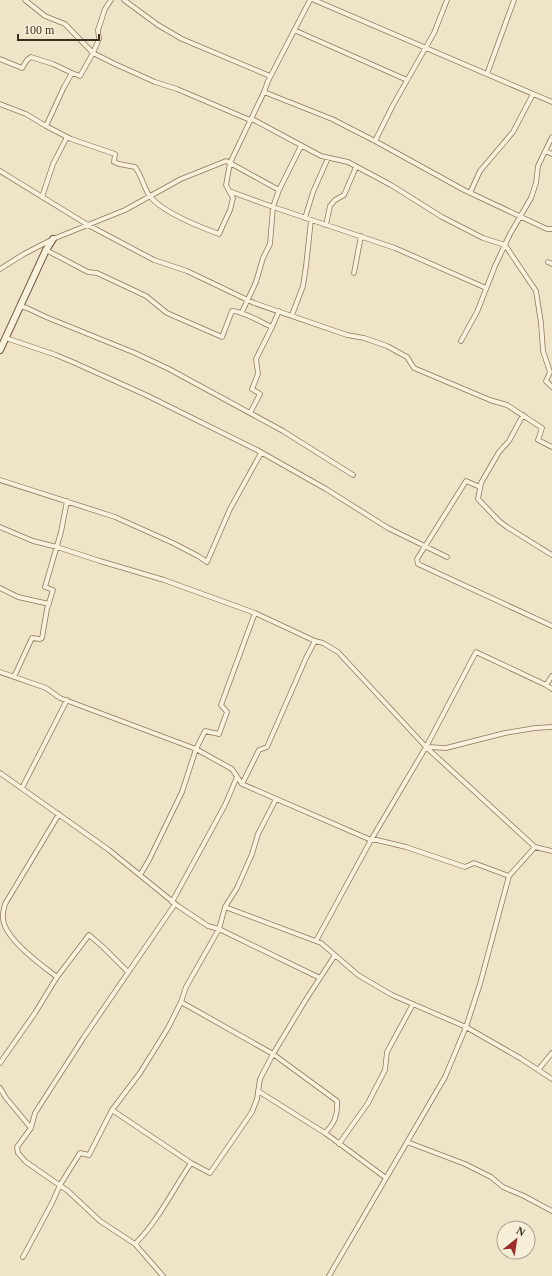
<svg xmlns="http://www.w3.org/2000/svg" width="552" height="1276" font-family="'Times New Roman',serif">
  <rect width="100%" height="100%" fill="#f0e4c8"/>
  <g fill="none" stroke-linecap="round" stroke-linejoin="round">
    <defs>
      <path id="street" d="M 25,0 L 45,16 L 65,24 L 93,53 L 115,64 L 155,82 L 177,89 L 250,120 L 254,120 L 321,156 L 348,162 L 391,185 L 442,217 L 483,238 L 505,245 L 536,291 L 541,323 L 543,351 L 550,372 L 546,381 L 552,387
        M 124,0 L 158,25 L 182,39 L 270,76
        M 314,0 L 552,102
        M 294,30 L 407,80
        M 0,59 L 22,68 L 27,60 L 31,57 L 53,64 L 72,73
        M 487,74 L 514,0
        M 264,92 L 332,119 L 375,141 L 464,190 L 547,229 L 552,229
        M 0,104 L 26,114 L 46,126 L 64,87 L 72,73 L 80,76 L 93,53 L 99,39 L 98,30 L 105,9 L 111,0
        M 46,126 L 71,139 L 115,154 L 114,162 L 119,164 L 135,167 C 141,174 143,186 149,195 C 161,212 200,227 219,234 L 230,210 L 233,198 L 226,185 L 230,163 L 279,190
        M 375,141 L 393,105 L 434,33 L 447,0
        M 545,151 L 552,154
        M 0,171 L 88,225 L 154,260 L 187,271 L 254,303 L 347,335 L 364,338 L 387,346 L 407,357 L 414,368 L 490,400 L 507,405 L 542,428 L 538,440 L 552,447
        M 229,191 L 273,207 L 395,248 L 486,288
        M 470,193 L 480,171 L 513,132 L 533,94
        M 42,197 L 53,164 L 67,137
        M 305,218 L 313,192 L 328,158
        M 326,225 L 330,206 L 335,200 L 344,195 L 356,167
        M 46,250 L 88,272 L 97,273 L 146,296 L 167,313 L 222,337 L 232,311 C 240,310 263,323 272,327 L 279,311
        M 548,262 L 552,264
        M 0,269 L 24,254 L 53,239 L 125,210 L 181,179 L 226,161 L 230,163 L 264,92 L 268,81 L 310,0
        M 354,273 L 361,236
        M 20,306 L 27,308 L 46,317 L 135,353 L 169,369 L 283,431 L 353,475
        M 242,312 L 256,282 L 263,258 L 270,244 L 273,207 L 279,190 L 301,146
        M 292,315 L 303,286 L 306,266 L 311,220
        M 6,338 L 56,355 L 75,363 L 146,395 L 257,450 L 326,489 L 388,528 L 447,557
        M 461,341 L 477,312 L 495,266 L 510,234 L 531,198 L 536,183 L 538,166 L 552,137
        M 250,413 L 260,394 L 252,389 L 258,374 L 256,359 L 272,327
        M 523,415 L 509,441 L 499,452 L 481,483 L 478,499 L 499,521 L 507,527 L 552,555
        M 0,480 L 115,517 L 173,543 L 198,556 L 207,562 L 230,509 L 261,453
        M 480,487 L 466,481 L 417,559 L 418,564 L 552,626
        M 0,527 L 33,541 L 57,547 L 100,561 L 164,580 L 255,613 L 221,705 L 227,712 L 219,734 L 205,731 L 196,749 L 182,792 L 149,860 L 140,875
        M 0,588 L 18,597 L 49,604
        M 255,613 L 315,641
        M 0,672 L 46,688 L 60,698 L 196,749 L 232,769 L 242,784 L 371,840 L 377,840 L 406,847 L 465,867 L 474,863 L 509,876 L 535,847 L 552,851
        M 552,676 L 546,685 L 552,689
        M 14,677 L 32,638 L 40,639 L 42,638 L 47,609 L 53,590 L 45,587 L 61,532 L 67,501
        M 427,747 L 446,748 L 505,733 L 535,728 L 552,727
        M 0,773 L 109,850 L 178,906 L 208,926 L 219,929 L 320,978
        M 242,784 L 259,750 L 267,747 L 306,658 L 315,641 L 323,643 L 338,652 L 426,747 L 535,847
        M 22,788 L 67,700
        M 172,902 L 225,805 L 237,777
        M 225,907 L 321,943 L 358,975 L 392,995 L 466,1027 L 520,1058 L 552,1079
        M 316,941 L 371,840 L 426,747 L 476,652 L 546,685
        M 57,977 C 41,965 5,939 3,919 C 2,914 4,908 5,904 L 59,814
        M 181,1002 L 273,1054 L 337,1101 C 338,1114 335,1123 325,1133
        M 0,1063 L 35,1013 L 57,977 L 89,935 L 103,947 L 128,972
        M 538,1070 L 552,1053
        M 0,1088 L 6,1098 L 31,1128
        M 258,1091 L 325,1133 L 386,1178
        M 112,1110 L 191,1163 C 173,1190 158,1221 135,1244
        M 407,1142 L 465,1164 L 491,1177 L 503,1187 L 524,1196 L 552,1211
        M 339,1144 L 368,1103 L 385,1070 L 387,1052 L 413,1004
        M 191,1163 L 210,1173 L 252,1112 L 257,1099 L 260,1079 L 273,1054 L 305,1001 L 335,955
        M 23,1257 L 52,1203 L 60,1185 L 80,1153 L 89,1155 L 112,1110 L 140,1073 L 168,1028 L 181,1002 L 186,987 L 219,929 L 225,907 L 237,888 L 252,854 L 258,834 L 276,799
        M 163,1276 L 135,1244 L 100,1221 L 68,1191 L 26,1162 L 18,1153 L 17,1147 L 31,1128 L 35,1113 L 84,1037 L 175,904
        M 329,1276 L 445,1077 L 466,1027 L 480,984 L 509,876"/>
      <path id="secondary" d="M 0,350 L 46,250 L 53,239"/>
    </defs>
    <use href="#street" stroke="#8d765c" stroke-width="5.5"/>
    <use href="#secondary" stroke="#6f573f" stroke-width="8"/>
    <use href="#street" stroke="#faf1dc" stroke-width="4"/>
    <use href="#secondary" stroke="#faf1dc" stroke-width="6"/>
  </g>
  <g transform="translate(516 1240) rotate(30)"><circle r="19" fill="#f7eed8" stroke="#ada18e"/>
  <path d="M0-3L7 15L0 10L-7 15Z" fill="#9e2a2b"/>
  <text y="-6" font-size="11" font-weight="bold" text-anchor="middle" fill="#3d2e20">N</text>
  </g>
  <path d="M18 34v6h81v-6" fill="none" stroke="#3d2e20" stroke-width="2"/>
  <text x="24" y="34" font-size="12" fill="#3d2e20" stroke="#f7eed8" stroke-width="3" paint-order="stroke">100 m</text>
</svg>
